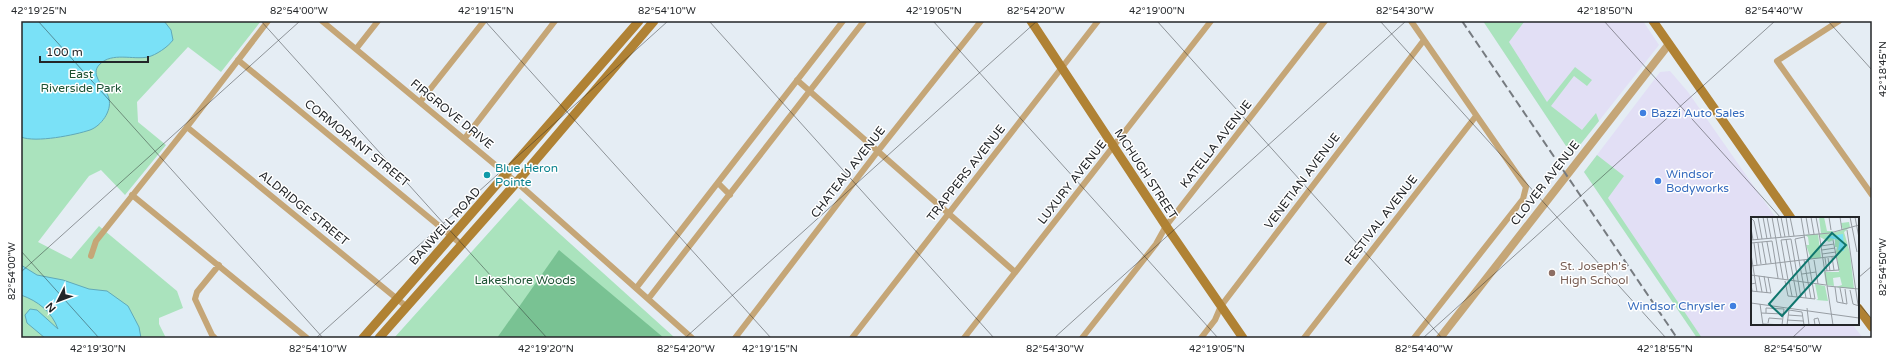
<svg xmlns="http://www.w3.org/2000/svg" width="1893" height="359" font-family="'Varela Round',sans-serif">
  <rect width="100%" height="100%" fill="#e5edf4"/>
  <path fill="#e2dff5" d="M 1483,21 L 1643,21 L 1659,45 L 1572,155 Z
    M 1670,71 L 1688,92 L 1776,218 L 1752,218 L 1752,324 L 1852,324 L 1863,338 L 1697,338 L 1584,172 L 1660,72 Z"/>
  <path fill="#aae3bd" d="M 21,21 L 261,21 L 221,72 L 188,47 L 137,102 L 138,122 L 166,145 L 125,195 L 101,170 L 89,176 L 38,242 L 71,259 L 99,226 L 177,291 L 183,308 L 159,318 L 159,324 L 166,338 L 21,338 Z
    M 1483,21 L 1524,22 L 1509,42 L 1547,102 L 1575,67 L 1592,80 L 1587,86 L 1574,76 L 1551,106 L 1582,130 L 1596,113 L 1599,121 L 1572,155 Z
    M 1597,155 L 1624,176 L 1608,198 L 1702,338 L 1697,338 L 1584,172 Z
    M 520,198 L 674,337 L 674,338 L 394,338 Z"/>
  <path fill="#79c293" d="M 559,250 L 664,338 L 497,338 Z"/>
  <path fill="#7ae1f7" stroke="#60a9b9" d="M 21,21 L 164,21 L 171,30 L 173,40 C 168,47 156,55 148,57 C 133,60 112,52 100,64 C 88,75 107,88 109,99 C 112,111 101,126 90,130 C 75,135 36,143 21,137 Z
    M 21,265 L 37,275 L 63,280 L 89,289 L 107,291 L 128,306 L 139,327 L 141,338 L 45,338 L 27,323 L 25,315 L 30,309 L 37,310 L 58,329 C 52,312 38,301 21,295 Z"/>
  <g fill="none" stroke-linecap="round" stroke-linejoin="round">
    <path stroke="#c5a677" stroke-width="6" d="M 322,21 L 522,187 L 692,338
      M 1411,21 L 1526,187 L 1523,199 L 1414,338
      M 1839,21 L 1777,61 L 1872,195
      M 356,49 L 378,21
      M 238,60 L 461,244
      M 797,80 L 1015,272
      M 420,102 L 484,21
      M 187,127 L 407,307
      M 465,138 L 555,21
      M 718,183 L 730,195
      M 132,195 L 307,338
      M 91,256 L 96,241 L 187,127 L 268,21
      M 637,287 L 843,21
      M 649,298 L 864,21
      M 215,338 L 212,335 L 195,299 L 197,292 L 219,265
      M 735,338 L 878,151 L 981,21
      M 852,338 L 1098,21
      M 964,338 L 1211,21
      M 1082,338 L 1156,244 L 1166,226 L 1325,21
      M 1201,338 L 1215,320 L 1221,306 L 1424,40
      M 1304,338 L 1476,116"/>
    <path stroke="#c5a677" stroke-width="8" d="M 1440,338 L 1669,44"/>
    <path stroke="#b08234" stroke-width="9" d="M 1031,21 L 1166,226 L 1243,338
      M 1653,21 L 1791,218
      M 1858,308 L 1872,327
      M 363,338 L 639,21
      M 379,338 L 517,182 L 654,21"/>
    <path stroke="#767b80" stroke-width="2" stroke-dasharray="8 4" stroke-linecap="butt" d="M 1462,21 L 1677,338"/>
  </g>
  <path fill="none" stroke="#232629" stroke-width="1" stroke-opacity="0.45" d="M 38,21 L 323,338M 261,21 L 547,338M 485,21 L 771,338M 709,21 L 994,338M 933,21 L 1218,338M 1157,21 L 1442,338M 1380,21 L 1666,338M 1604,21 L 1781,218M 1828,21 L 1872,70M 21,251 L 99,338M 21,272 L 300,21M 1858,278 L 1872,266M 1858,303 L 1872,319M 316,338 L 668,21M 685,338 L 1037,21M 1054,338 L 1406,21M 1423,338 L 1775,21M 1792,338 L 1807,324"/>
  <g fill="#3f7fe0" stroke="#fff" stroke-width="1.5">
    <circle cx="1643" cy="113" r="4"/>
    <circle cx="1658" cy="181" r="4"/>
    <circle cx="1733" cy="306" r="4"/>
  </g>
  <circle fill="#0f9aa8" stroke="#fff" stroke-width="1.5" cx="487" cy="175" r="4"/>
  <circle fill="#8d6e63" stroke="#fff" stroke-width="1.5" cx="1552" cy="273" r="4"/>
  <g text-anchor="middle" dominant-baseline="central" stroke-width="3" stroke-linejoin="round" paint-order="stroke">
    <g font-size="12" fill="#1c5233" stroke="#fff">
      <text x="81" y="74">East<tspan x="81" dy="14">Riverside Park</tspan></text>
      <text x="525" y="280">Lakeshore Woods</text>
    </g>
    <g font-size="12" fill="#366cbe" stroke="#fff" text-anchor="start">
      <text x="1651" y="113">Bazzi Auto Sales</text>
      <text x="1666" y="174">Windsor<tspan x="1666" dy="14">Bodyworks</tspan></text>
      <text x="1725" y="306" text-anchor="end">Windsor Chrysler</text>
    </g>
    <g font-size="12" fill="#232629" stroke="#fff">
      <text transform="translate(452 114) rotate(39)">FIRGROVE DRIVE</text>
      <text transform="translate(357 143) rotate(39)">CORMORANT STREET</text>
      <text transform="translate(1216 144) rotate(-52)">KATELLA AVENUE</text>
      <text transform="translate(848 172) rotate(-52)">CHATEAU AVENUE</text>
      <text transform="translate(966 173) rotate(-52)">TRAPPERS AVENUE</text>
      <text transform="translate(1146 174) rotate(57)">MCHUGH STREET</text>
      <text transform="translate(1302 181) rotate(-53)">VENETIAN AVENUE</text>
      <text transform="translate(1072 182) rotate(-52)">LUXURY AVENUE</text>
      <text transform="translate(1545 183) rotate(-52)">CLOVER AVENUE</text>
      <text transform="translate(304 208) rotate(39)">ALDRIDGE STREET</text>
      <text transform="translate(1381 220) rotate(-52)">FESTIVAL AVENUE</text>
      <text transform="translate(445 226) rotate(-48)">BANWELL ROAD</text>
    </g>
    <g font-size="12" fill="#0d838f" stroke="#fff" text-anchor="start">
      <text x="495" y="168">Blue Heron<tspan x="495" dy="14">Pointe</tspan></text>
    </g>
    <g font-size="12" fill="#785e54" stroke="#fff" text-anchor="start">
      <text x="1560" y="266">St. Joseph's<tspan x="1560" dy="14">High School</tspan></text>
    </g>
  </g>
  <g transform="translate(1751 217)">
    <rect width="108" height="108" fill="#e5edf4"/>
    <path d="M 68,0 L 73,0 L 76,14 L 83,14 L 77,17 L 92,13 L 90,6 L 98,5 L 99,10 L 93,15 L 99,36 L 103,72 L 85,70 L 91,68 L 89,60 L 82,61 L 83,69 L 75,68 L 73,55 L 88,55 L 85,34 L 86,30 L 84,30 L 84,22 L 78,25 L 69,20 L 69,17 L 75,16 L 70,16 ZM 67,17 L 70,41 L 60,42 L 55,28 L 58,28 L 57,20 L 54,18 ZM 64,67 L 74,69 L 77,84 L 65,83 L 67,82 Z" fill="#aae3bd"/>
    <path d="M 92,17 L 93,34 L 87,33 L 89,23 L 73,20 Z" fill="#7ae1f7"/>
    <path fill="none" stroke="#979da3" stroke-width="1" d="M 7,0 L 11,22M 12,0 L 16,22M 16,0 L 20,21M 21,0 L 32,62M 26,0 L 30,20M 30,0 L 34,20M 35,0 L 38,19M 39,0 L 43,19M 55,0 L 58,17M 60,0 L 63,17M 65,0 L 68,16M 78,0 L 80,13M 89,0 L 91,13M 99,0 L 106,35M 104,0 L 108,21M 1,2 L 3,4 L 7,23M 0,11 L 2,23M 96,13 L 107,88M 68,16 L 82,108M 53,20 L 44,22 L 55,81M 35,22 L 46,80M 0,23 L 79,16 L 108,8M 11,25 L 15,47M 16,25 L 20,46M 0,26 L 21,24 L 27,61M 3,26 L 6,48M 7,26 L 10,47M 70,29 L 83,27M 71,33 L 84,31M 0,37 L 6,75M 71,37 L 85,35M 81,40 L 83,53M 74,41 L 76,54M 77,41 L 79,54M 53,43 L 60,82M 63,43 L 67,67M 0,49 L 85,39M 74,54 L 88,53 L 82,23M 51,57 L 65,55M 0,58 L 75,68M 8,59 L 11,75M 13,59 L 16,76M 37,63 L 30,23 L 40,22 L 50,81M 34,64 L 37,79 L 64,82 L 50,0M 38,64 L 41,79M 76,69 L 108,72M 84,70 L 86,85 L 96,87 L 94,72M 89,71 L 92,86M 99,73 L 102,87 L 108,89M 0,74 L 20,76 L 17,60M 1,74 L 0,67 L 5,66M 0,86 L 108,101M 9,87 L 12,108M 56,91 L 58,108M 10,96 L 32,97M 15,96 L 15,91 L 33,92 L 31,108M 37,98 L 51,99M 36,103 L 52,104M 17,106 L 18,101 L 31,102M 12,107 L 34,108M 36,108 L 38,93 L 51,95 L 53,108M 64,108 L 63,102 L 67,101 L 69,108"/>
    <path fill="#0f766e" fill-opacity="0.15" stroke="#0f766e" stroke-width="2" d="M 81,16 L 95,28 L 31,99 L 18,87 Z"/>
    <rect width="108" height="108" fill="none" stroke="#232629" stroke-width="2"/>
  </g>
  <rect width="1893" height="359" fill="none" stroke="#ffffff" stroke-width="44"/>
  <g transform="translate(58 301) rotate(228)" stroke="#ffffff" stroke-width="3" paint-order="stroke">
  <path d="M0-3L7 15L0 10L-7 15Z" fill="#232629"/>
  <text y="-6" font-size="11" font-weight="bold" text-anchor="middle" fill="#232629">N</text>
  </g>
  <path d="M40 56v6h108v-6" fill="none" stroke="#232629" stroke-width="2"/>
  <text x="46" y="56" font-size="12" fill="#232629" stroke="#ffffff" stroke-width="3" paint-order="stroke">100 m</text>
  <rect x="22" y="22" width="1849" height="315" fill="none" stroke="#232629" stroke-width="1.5"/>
  <g font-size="10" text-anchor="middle" fill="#232629">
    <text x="39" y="14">42°19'25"N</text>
    <text x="299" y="14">82°54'00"W</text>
    <text x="486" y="14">42°19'15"N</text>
    <text x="667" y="14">82°54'10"W</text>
    <text x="934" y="14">42°19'05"N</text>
    <text x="1036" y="14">82°54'20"W</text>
    <text x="1157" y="14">42°19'00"N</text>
    <text x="1405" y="14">82°54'30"W</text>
    <text x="1605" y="14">42°18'50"N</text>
    <text x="1774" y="14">82°54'40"W</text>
    <text transform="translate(1882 69) rotate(-90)" y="4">42°18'45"N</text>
    <text transform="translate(1882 267) rotate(-90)" y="4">82°54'50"W</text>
    <text transform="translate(11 271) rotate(-90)" y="4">82°54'00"W</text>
    <text x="98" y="352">42°19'30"N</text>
    <text x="318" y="352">82°54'10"W</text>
    <text x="546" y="352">42°19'20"N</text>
    <text x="686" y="352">82°54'20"W</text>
    <text x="770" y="352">42°19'15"N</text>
    <text x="1055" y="352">82°54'30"W</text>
    <text x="1217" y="352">42°19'05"N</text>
    <text x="1424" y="352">82°54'40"W</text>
    <text x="1665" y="352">42°18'55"N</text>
    <text x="1793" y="352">82°54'50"W</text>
  </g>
</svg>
